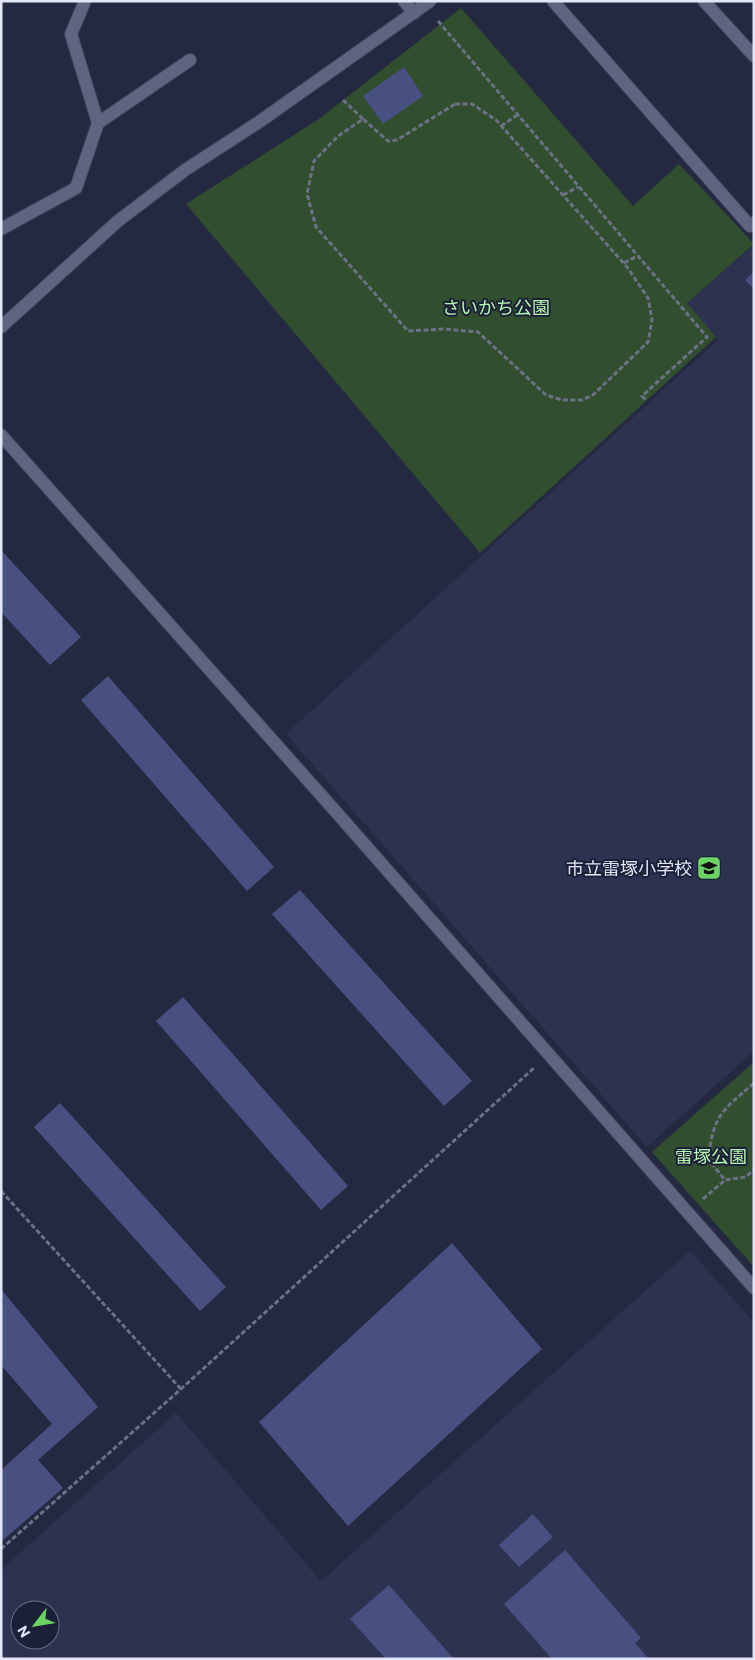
<svg xmlns="http://www.w3.org/2000/svg" width="755" height="1660" font-family="Commissioner,'Noto Sans JP',sans-serif">
  <rect width="100%" height="100%" fill="#242941"/>
  <path fill="#2d3251" fill-rule="evenodd" d="M 754,245 L 754,1051 L 647,1147 L 286,734 L 718,340 L 686,303 Z
    M 690,1251 L 754,1322 L 754,1659 L 1,1659 L 1,1570 L 176,1413 L 321,1581 ZM 20,1610 L 50,1610 L 50,1640 L 20,1640 Z"/>
  <path fill="#314f2f" d="M 461,8 L 633,206 L 679,164 L 754,244 L 687,303 L 716,337 L 480,553 L 186,204 L 319,119 Z
    M 754,1062 L 754,1267 L 652,1152 Z"/>
  <path fill="#485081" d="M 404,67 L 423,96 L 383,124 L 363,96 Z
    M 754,272 L 754,289 L 745,280 Z
    M 1,550 L 81,637 L 50,665 L 1,612 Z
    M 108,676 L 274,867 L 247,891 L 81,700 Z
    M 300,890 L 472,1081 L 444,1106 L 272,914 Z
    M 183,997 L 348,1186 L 321,1210 L 156,1021 Z
    M 60,1103 L 226,1287 L 200,1311 L 34,1127 Z
    M 452,1243 L 542,1349 L 348,1526 L 259,1422 Z
    M 1,1289 L 98,1407 L 38,1460 L 63,1488 L 1,1542 L 1,1470 L 52,1424 L 1,1365 Z
    M 533,1514 L 553,1537 L 519,1567 L 499,1545 Z
    M 565,1550 L 641,1638 L 635,1643 L 649,1659 L 552,1659 L 504,1604 Z
    M 389,1585 L 454,1659 L 386,1659 L 350,1619 Z"/>
  <g fill="none" stroke-linecap="round" stroke-linejoin="round">
    <defs>
      <path id="street" d="M 404,1 L 414,13
        M 553,1 L 750,226 L 754,223
        M 704,1 L 754,56
        M 98,123 L 190,60
        M 1,229 L 76,188 L 98,123 L 71,34 L 85,1
        M 1,327 L 118,221 L 185,170 L 259,122 L 430,1"/>
      <path id="secondary" d="M 1,435 L 337,813 L 754,1288"/>
    </defs>
    <use href="#street" stroke="#414459" stroke-width="14"/>
    <use href="#secondary" stroke="#414459" stroke-width="14"/>
    <path stroke="#6c7186" stroke-width="3" stroke-dasharray="5 2.5" stroke-linecap="butt" d="M 438,21 L 707,337 L 642,396 L 647,401
      M 343,100 L 363,119
      M 455,104 L 472,104 L 496,120 L 627,267 L 648,298 L 652,320 L 648,342 L 593,395 L 582,400 L 562,400 L 546,395 L 478,332 L 444,329 L 408,331 L 316,227 L 307,194 L 314,161 L 338,136 L 363,119 L 388,141 L 397,140 Z
      M 501,126 L 517,115
      M 563,195 L 578,187
      M 624,263 L 637,256
      M 754,1083 C 721,1112 714,1114 708,1159 L 725,1180 L 746,1177 L 754,1169
      M 1,1191 L 181,1389
      M 703,1199 L 725,1180
      M 1,1549 L 181,1389 L 535,1067"/>
    <use href="#street" stroke="#5f6581" stroke-width="12"/>
    <use href="#secondary" stroke="#5f6581" stroke-width="12"/>
  </g>
  <defs>
    <symbol id="school-square" viewBox="-11 -11 22 22"><rect x="-9" y="-9" width="18" height="18" rx="4" fill="#6ad363" stroke="#1b1f37"/><path d="M0-5L7-2L0 1L-7-2ZM-4 1L0 2.5L4 1V4Q0 6-4 4Z" fill="#111"/></symbol>
  </defs>
  <g fill-rule="evenodd">
    <use href="#school-square" x="695" y="854" width="28" height="28"/>
  </g>
  <g text-anchor="middle" dominant-baseline="central" stroke-width="4" stroke-linejoin="round" paint-order="stroke">
    <g font-size="18" fill="#b6f5b0" stroke="#1b1f37">
      <text x="496" y="307">さいかち公園</text>
      <text x="711" y="1156">雷塚公園</text>
    </g>
    <g font-size="18" fill="#e2e6f7" stroke="#1b1f37" text-anchor="end">
      <text x="692" y="868">市立雷塚小学校</text>
    </g>
  </g>
  <rect width="755" height="1660" fill="none" stroke="#e2e6f7" stroke-width="5"/>
  <g transform="translate(35 1625) rotate(239)"><circle r="24" fill="#1b1f37" stroke="#6b6f84"/>
  <path d="M0-4L9 19L0 12L-9 19Z" fill="#6ad363"/>
  <text y="-8" font-size="14" font-weight="bold" text-anchor="middle" fill="#e2e6f7">N</text>
  </g>
</svg>
